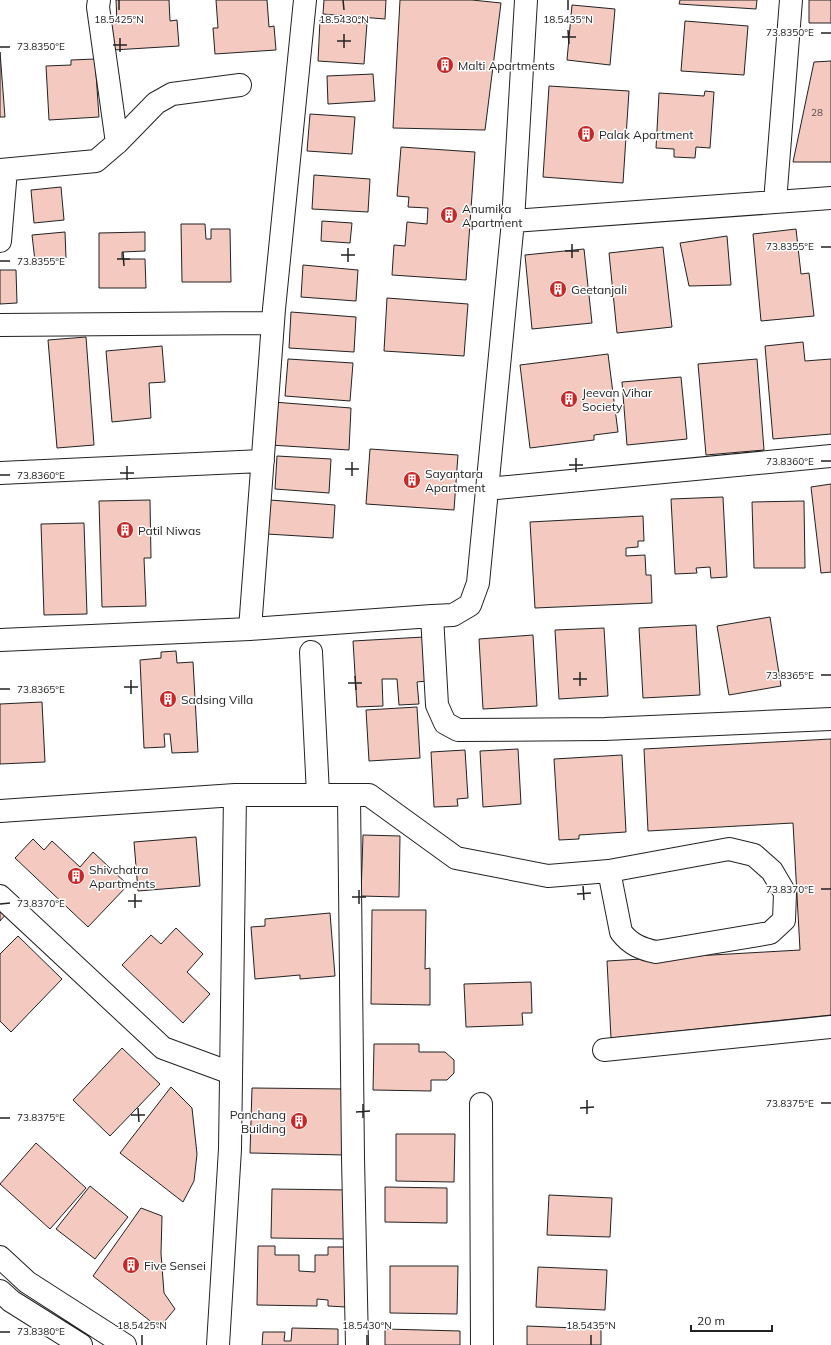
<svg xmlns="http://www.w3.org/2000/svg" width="831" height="1345" viewBox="0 0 831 1345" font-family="Mulish,sans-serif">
<rect width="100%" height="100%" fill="#fff"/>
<!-- building -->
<path fill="#f3c9c0" stroke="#222" d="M116,0H169L170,21L177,20L179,46L113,50L111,23L117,22Z
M216,0H267L269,27L274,26L276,50L215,54L213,28H218Z
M324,0H386L385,19L323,14Z
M400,0H472L501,3L485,130L393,128Z
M680,0H757L756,9L679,4Z
M809,0H831V23H809Z
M572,5L615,9L610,65L567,60Z
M320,20L367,23L364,64L318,61Z
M685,21L748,26L744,75L681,71Z
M0,52L5,117H0Z
M95,59L99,117L49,120L46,66L71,65V60Z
M831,61V162H793L814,62Z
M373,74L375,101L328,104L327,76Z
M549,86L629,91L623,183L543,177Z
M705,91L714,92L710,148L696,147L695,158L674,157V149L656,148L659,93L704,96Z
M310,114L355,117L352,154L307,151Z
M401,147L475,152L466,280L392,275L394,245L405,246L407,222L427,224L428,208L408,207L409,197L397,196Z
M314,175L370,179L368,212L312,209Z
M61,187L64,220L34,223L31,190Z
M322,221L352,223L350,243L321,241Z
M181,224H205L206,239H211V229H230L231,282H182Z
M796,229L801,274L809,273L814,316L761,321L753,234Z
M65,232L66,258L35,261L32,235Z
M145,232V251L122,252V259H145L146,288H99V233Z
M727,236L731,285L689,286L680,243Z
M663,247L672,327L617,333L609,253Z
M584,249L592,323L532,329L525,255Z
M303,265L358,270L356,301L301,297Z
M0,270H16L17,303L0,304Z
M387,298L468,304L464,356L384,351Z
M291,312L356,317L354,352L289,348Z
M86,337L94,445L57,448L48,340Z
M803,342L805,361L831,359V434L773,439L765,346Z
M162,346L165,382L149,383L151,418L112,422L106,351Z
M608,354L618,432L594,435V440L530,448L520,365Z
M288,359L353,363L350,401L285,396Z
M757,359L764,450L706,455L698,364Z
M681,377L687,439L627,445L622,382Z
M273,402L351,408L349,450L270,445Z
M370,449L458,455L454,510L366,504Z
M277,456L331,459L329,493L275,489Z
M831,484V572L821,573L811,487Z
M723,497L727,577L711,578L710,567L696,568L697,573L675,574L671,499Z
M150,500L151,558H144L146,606L102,607L99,501Z
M270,500L335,505L333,538L267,534Z
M804,501L805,568H754L752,502Z
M643,516L644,541H638V547L626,548V556L645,555L646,575H651L652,603L535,608L530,522Z
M84,523L87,614L44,615L41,524Z
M770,617L781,686L729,695L717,626Z
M696,625L700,695L643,698L639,628Z
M604,628L608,696L559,699L555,630Z
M533,635L537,706L483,709L479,639Z
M424,637L427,681L417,682L419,704L399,705L397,679H382L383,706L357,707L353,641Z
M176,651L177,663L193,662L198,752L172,753L170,734H164L165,747L144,748L140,660L161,658V652Z
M42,702L45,762L0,764V704Z
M417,707L420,758L369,761L366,710Z
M831,739V1015L611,1038L607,961L800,950L793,823L648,831L644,749Z
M518,749L521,804L483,807L480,751Z
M465,750L468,798L457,799L458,806L434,807L431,752Z
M622,755L626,832L579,835V839L559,840L554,759Z
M363,835L400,836L399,897L361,896Z
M196,837L200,886L138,891L134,842Z
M33,839L44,850L52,841L80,867L93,852L128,885L88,927L15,858Z
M0,905L8,912L0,921Z
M372,910H426L425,969L430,968V1005L371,1004Z
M330,913L335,976L300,979V975L255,979L251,927L265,926V919Z
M176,928L203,954L187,972L210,994L183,1023L122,965L151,935L161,944Z
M18,936L62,979L11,1032L0,1021V954Z
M531,982L532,1013H522L523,1025L466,1027L464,984Z
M374,1044H419V1052H445L454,1060V1073L447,1080H431V1091L373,1090Z
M122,1048L160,1084L110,1136L73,1100Z
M171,1087L192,1108L197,1154L194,1181L183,1202L120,1153Z
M252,1088L347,1089L346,1155L250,1153Z
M396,1134H455L454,1182L396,1181Z
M36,1143L86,1188L50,1229L0,1184Z
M90,1186L128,1217L95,1259L56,1229Z
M385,1187L447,1188V1223L385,1222Z
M272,1189L351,1190L350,1239L271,1238Z
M549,1195L612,1198L610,1237L547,1235Z
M141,1208L162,1216L161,1253L164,1293L175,1309L159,1328L93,1276Z
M258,1246H275V1255H299V1271L315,1272V1255H328V1247H346V1307L328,1306V1300L317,1299V1306L257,1305Z
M390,1266H458L457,1314L390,1313Z
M538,1267L607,1270L605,1310L536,1307Z
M527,1326L601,1329V1345H527Z
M292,1328L338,1329V1345H262L263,1332H285L284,1341H291Z
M385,1329L460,1331V1345H385Z"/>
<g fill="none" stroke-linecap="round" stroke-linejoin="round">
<!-- street casing -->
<g stroke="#222" stroke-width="24">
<path id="street" d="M99,0L98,7L117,143
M0,170L96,161L117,143L156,103L172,94L240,85
M775,202L791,0
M513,221L831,198
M0,241L6,170
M0,325L273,323
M0,473L263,461
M487,489L831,456
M432,616L437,705L445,723L458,730L605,729L831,719
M250,629L274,309L305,0
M0,640L250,629L432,616L453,615L470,605L478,583L513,221L526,0
M311,652L318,794
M349,795L353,1158L357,1345
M0,811L235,795H369L456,858L548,876L609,871L729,849L754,855L772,871L785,893L784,920L770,933L656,952C641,949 630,944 621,932L609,871
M0,896L163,1048L231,1073
M604,1050L831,1027
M481,1104L482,1345
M218,1345L230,1149L235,795"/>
</g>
<!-- secondary casing -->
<g stroke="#222" stroke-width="24">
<path id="secondary" d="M0,1257L27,1282L125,1345
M0,1291L11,1301L81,1345"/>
</g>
<!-- street -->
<use href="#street" stroke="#fff" stroke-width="22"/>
<!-- secondary -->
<use href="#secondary" stroke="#fff" stroke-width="22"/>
</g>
<!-- ticks -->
<path fill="none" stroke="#222" stroke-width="1.5" d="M119,0V10M343,0L344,10M568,0V10M568,30L569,44M821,33H831M344,34V48M562,37H576M120,38V52M337,41H351M113,45H127M0,47H10M572,244V258M821,247H831M348,248V262M565,251H579M123,252L124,266M341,255H355M117,259H130M0,261H10M576,458V472M821,461H831M352,462V476M569,465H583M127,466V480M345,469H359M120,473H134M0,475H10M580,672V686M821,675H831M355,676L356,690M573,679H587M131,680V694M348,683H362M124,687H138M0,689H10M583,886L584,900M821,889H831M359,890V904M135,894V908M577,894L591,893M352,897H366M128,901H142M0,904L10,903M587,1100V1114M821,1103H831M363,1104V1118M138,1108L139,1122M580,1108L594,1107M356,1112L370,1111M131,1115H145M0,1118H10M0,1332H10M142,1335V1345M367,1335V1345M591,1335V1345"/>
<!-- icons -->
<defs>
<g id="building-disc" transform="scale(0.9)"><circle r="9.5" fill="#c62828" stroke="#fff"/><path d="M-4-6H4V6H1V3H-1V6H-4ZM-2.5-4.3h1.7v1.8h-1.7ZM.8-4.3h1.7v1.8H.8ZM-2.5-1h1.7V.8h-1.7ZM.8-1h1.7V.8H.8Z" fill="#fff"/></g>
</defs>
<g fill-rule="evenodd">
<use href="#building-disc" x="445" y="65"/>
<use href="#building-disc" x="586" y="134"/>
<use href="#building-disc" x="449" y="215"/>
<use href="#building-disc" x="558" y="289"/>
<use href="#building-disc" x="569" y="399"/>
<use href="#building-disc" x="412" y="480"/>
<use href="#building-disc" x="125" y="530"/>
<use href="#building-disc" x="168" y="699"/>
<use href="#building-disc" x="76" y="876"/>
<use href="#building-disc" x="299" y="1121"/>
<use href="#building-disc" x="131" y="1265"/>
</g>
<g text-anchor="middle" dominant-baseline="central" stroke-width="3" stroke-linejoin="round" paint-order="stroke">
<!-- number labels -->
<g font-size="10" fill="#564c4a">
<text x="817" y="112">28</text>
</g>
<!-- poi labels -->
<g font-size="12" fill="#222" stroke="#fff" text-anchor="start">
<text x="458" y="65">Malti Apartments</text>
<text x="599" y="134">Palak Apartment</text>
<text x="462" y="208">Anumika<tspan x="462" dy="14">Apartment</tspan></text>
<text x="571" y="289">Geetanjali</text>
<text x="582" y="392">Jeevan Vihar<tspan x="582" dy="14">Society</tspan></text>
<text x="425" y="473">Sayantara<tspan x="425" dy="14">Apartment</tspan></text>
<text x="138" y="530">Patil Niwas</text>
<text x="181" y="699">Sadsing Villa</text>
<text x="89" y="869">Shivchatra<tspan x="89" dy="14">Apartments</tspan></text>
<text x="286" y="1114" text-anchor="end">Panchang<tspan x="286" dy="14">Building</tspan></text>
<text x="144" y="1265">Five Sensei</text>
</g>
</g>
<g font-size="10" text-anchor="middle" fill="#222" stroke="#fff" stroke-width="3" stroke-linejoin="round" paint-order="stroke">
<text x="119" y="23">18.5425°N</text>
<text x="344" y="23">18.5430°N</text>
<text x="568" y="23">18.5435°N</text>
<text x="790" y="36">73.8350°E</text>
<text x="41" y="50">73.8350°E</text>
<text x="790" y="250">73.8355°E</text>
<text x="41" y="265">73.8355°E</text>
<text x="790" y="465">73.8360°E</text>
<text x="41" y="479">73.8360°E</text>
<text x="790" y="679">73.8365°E</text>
<text x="41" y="693">73.8365°E</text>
<text x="790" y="893">73.8370°E</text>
<text x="41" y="907">73.8370°E</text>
<text x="790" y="1107">73.8375°E</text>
<text x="41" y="1121">73.8375°E</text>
<text x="142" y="1329">18.5425°N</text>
<text x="367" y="1329">18.5430°N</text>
<text x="591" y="1329">18.5435°N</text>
<text x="41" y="1335">73.8380°E</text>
</g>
<!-- scale -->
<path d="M691 1325v6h81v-6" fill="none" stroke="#222222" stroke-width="2"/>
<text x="697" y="1325" font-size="12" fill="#222222" stroke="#ffffff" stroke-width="3" paint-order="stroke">20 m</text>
</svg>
